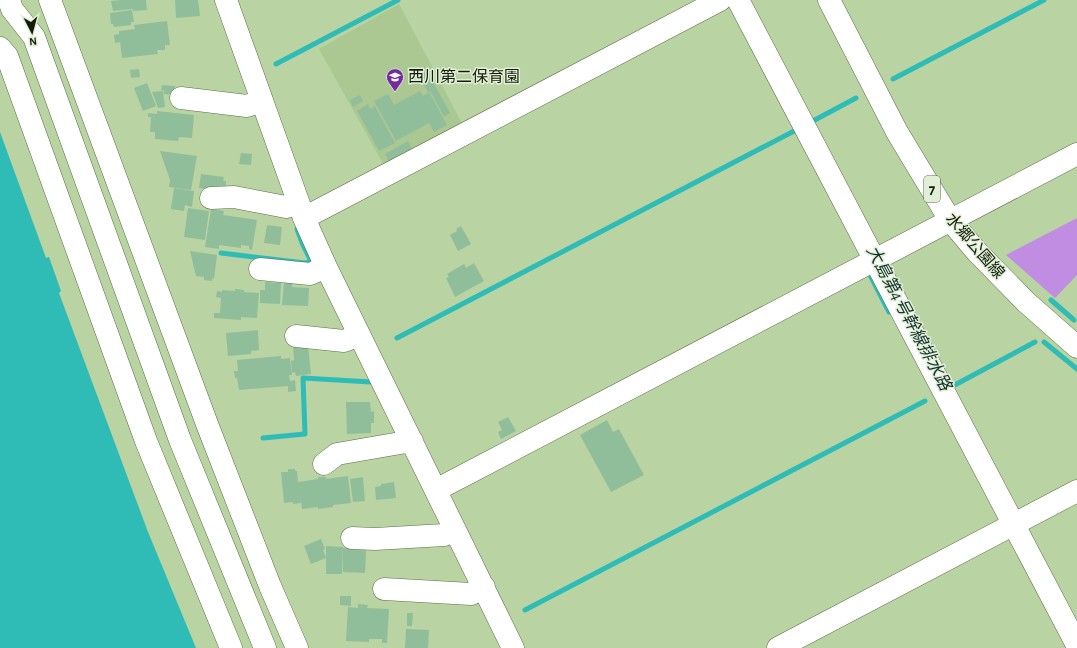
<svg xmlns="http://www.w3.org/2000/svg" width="1077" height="648" viewBox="0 0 1077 648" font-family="'Alegreya Sans','Noto Sans JP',sans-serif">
<rect width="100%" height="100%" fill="#b9d3a3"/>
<!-- built -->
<path fill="#abc892" d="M399,4L465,129L386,169L319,49Z"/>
<!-- green -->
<path fill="#c08de2" d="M1077,218V275L1055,298L1006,255Z"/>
<!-- water -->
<path fill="#2fbcb6" d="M0,132L46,258L49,257L61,291L59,293L148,532L196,648H0Z"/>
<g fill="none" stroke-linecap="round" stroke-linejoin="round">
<!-- stream -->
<path stroke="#2fbcb6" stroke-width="5" d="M276,64L398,0
M893,79L1044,0
M811,122L856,98
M297,229L303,245L312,263
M221,253L305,263L311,261
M867,269L889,312
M1051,300L1074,320
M397,338L796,130
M1044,342L1077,369
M951,387L1035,342
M263,438L305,434L303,378L371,382
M525,610L925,401"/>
</g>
<!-- building -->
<path fill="#91be9a" d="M122,0H146L147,10L133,11V9L113,11L111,1Z
M175,0H198L200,16L176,18Z
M132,10L134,22H131V25L114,27L113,24H111L110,13Z
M167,21L170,45H165V50H157L158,54L122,58L120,42L115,43L114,35L119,34V31L135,29L134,25Z
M425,67L450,113L444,117L430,91L428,92L417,72Z
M139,69L140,77L131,78L130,70Z
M147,83L156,106L143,111L134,88Z
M162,85L175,86L174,95L164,94V91H165L161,90Z
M163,91L165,107L158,108L152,92Z
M420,91L423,96L429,92L447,125L434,132L429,123L396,141L374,101L388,94L394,105Z
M360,95L363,101L353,107L350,100Z
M368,104L370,109L375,106L395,143L379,151L357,111Z
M157,111L194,115L192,138L179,137L178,141L155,139V132H150L151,117H148V113L157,114Z
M408,141L413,150L389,162L385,154Z
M160,151L197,156L191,190L169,187L170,180Z
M241,153L252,154L251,165L239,164Z
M201,174L224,177L223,181H226L225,192L199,188Z
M174,188L194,191L192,207L185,205L184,211L171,209Z
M188,208L209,211L205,240L184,237Z
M211,209L224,211L223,215L257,220L252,250L249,249V246L241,245V248L219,245V249L205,247Z
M267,225L282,227L280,245L264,243Z
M461,226L471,244L458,251L450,235L457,231L456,229Z
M190,251L217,255L214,279L212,278V281L204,280V277L196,276Z
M474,263L484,281L455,297L446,278L449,277L447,274L464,264L466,268Z
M265,282L281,283L280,304L260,303V290H265Z
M284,282H293L292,287L309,288L308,306L282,305Z
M235,289L244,290V292L259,293L257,318L241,317V320L214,318V313H220L221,298L216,297L217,291L222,292V290L235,291Z
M258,330L259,350L251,351V354L228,356L226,333Z
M308,345L311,374L296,376L295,372L292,373L291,361L294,360L293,347Z
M281,356V359L290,358L292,375H289L290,381L295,380L296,391L288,392V386L239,390L237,378H235L234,371H238L237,360Z
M346,402H370L371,412L374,411V423H371V433L347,434Z
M508,417L516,431L501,439L498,432L502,430L498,422Z
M607,420L613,432L619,429L644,475L611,492L580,435Z
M288,469H295V471H297L298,482L318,479V477H326V479L348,476L351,503L333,505V507L318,509V507L302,509L300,493L301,503L293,504V502L284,503L281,472H288Z
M363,477L365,501L353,502L350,479Z
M394,482L396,498L376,500L375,487L381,486V484Z
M321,539L325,549L323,550L326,558L311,564L304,546Z
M326,546L343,547L342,574H326Z
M343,548H353V550H366L365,573L343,572Z
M340,596H351V606L340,605Z
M358,604L368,605L367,608L389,609L387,643H382V639H369V642L346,641L348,607L358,608Z
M407,613H413L412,626H407Z
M406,629L429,630L428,648H405Z"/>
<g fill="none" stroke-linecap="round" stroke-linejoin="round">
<!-- minor casing -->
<g stroke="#586f43" stroke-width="23">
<path id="minor" d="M9,0L12,9L34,37L180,440L265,648
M50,0L207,424L270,586L297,648
M226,0L304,218L326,267L513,648
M738,0L1077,645
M0,48L7,56L146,441L231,648
M181,98L247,106L262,100
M211,198L234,197L286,207L299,204
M304,218L720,0
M260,269L310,274L326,267
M296,336L344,341L359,335
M324,464L337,454L412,441
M436,490L1077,154
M352,538L375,539L444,535L455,530
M384,589L471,594L484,587
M778,648L1077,491"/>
</g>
<!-- major casing -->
<g stroke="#586f43" stroke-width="23">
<path id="major" d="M829,0L897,132L950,220L977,252L1026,302L1077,347"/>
</g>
<!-- minor -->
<use href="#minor" stroke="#fff" stroke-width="22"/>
<!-- major -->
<use href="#major" stroke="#fff" stroke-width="22"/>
</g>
<!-- icons -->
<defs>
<g id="school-pin" transform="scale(0.9)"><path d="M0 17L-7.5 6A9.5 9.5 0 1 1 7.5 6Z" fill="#752b9e" stroke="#e1efd6"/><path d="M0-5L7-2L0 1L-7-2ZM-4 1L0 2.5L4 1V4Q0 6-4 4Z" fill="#fff"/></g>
</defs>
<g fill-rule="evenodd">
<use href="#school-pin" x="395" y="77"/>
</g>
<g text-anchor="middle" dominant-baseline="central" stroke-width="3" stroke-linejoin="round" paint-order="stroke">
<!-- shield labels -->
<rect fill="#e1efd6" stroke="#525c48" stroke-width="1" x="924" y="176" width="16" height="26" rx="3"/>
<g font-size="15" font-weight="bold" fill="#141d0b">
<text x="932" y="189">7</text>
</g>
<!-- poi labels -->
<g font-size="16" fill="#141d0b" stroke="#e1efd6" text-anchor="start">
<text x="408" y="77">西川第二保育園</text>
</g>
<!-- street labels -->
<g font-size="16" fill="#141d0b" stroke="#e1efd6">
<text transform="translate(975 246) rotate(49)">水郷公園線</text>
</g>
<!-- water labels -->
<g font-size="17" font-style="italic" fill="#14312f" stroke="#e1efd6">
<text transform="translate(909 318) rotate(62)">大島第4号幹線排水路</text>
</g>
</g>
<!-- north arrow -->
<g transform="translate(32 32) rotate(174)" stroke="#e1efd6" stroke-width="3" paint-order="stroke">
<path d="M0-3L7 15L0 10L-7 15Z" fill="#141d0b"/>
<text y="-6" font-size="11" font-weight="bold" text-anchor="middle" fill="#141d0b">N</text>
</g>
</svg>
